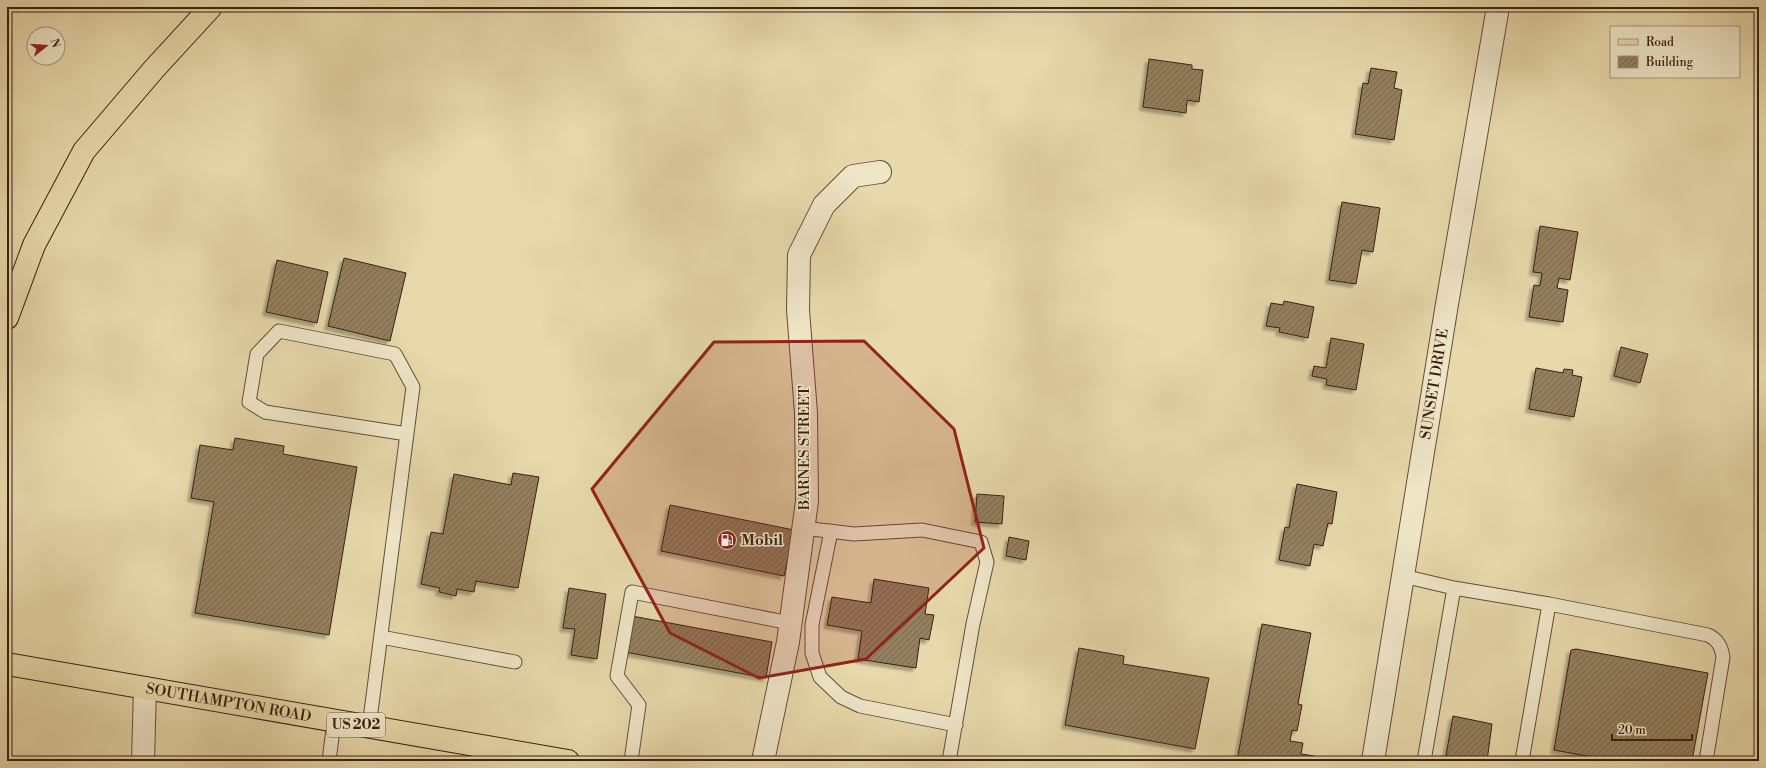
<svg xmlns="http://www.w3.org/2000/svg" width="1766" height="768" viewBox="0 0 1766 768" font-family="'Libre Bodoni',serif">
<defs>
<pattern id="building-hatch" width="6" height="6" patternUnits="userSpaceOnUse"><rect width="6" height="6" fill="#938061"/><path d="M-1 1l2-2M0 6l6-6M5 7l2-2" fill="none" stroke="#79684f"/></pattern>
<filter id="shadow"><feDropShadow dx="-3.5" dy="3.5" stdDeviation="1" flood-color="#0004"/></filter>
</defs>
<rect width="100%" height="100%" fill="#e7d9ab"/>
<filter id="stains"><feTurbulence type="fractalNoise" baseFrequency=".005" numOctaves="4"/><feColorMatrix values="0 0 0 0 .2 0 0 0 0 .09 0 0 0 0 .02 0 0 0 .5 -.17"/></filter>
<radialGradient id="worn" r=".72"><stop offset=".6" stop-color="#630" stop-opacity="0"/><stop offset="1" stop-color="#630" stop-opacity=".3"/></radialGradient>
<!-- building -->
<path fill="url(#building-hatch)" stroke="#382011" filter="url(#shadow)" d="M1149,59L1192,65V69L1203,70L1199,102L1187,100L1186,113L1143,107Z
M1371,68L1397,72L1394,88L1402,90L1394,140L1355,134L1363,83L1368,84Z
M1342,202L1380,208L1373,252L1362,250L1356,284L1329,280Z
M1540,226L1578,232L1570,280L1559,278L1557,288L1568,290L1563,322L1529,317L1534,285L1540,286L1542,273L1533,272Z
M344,258L406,273L390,341L328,326Z
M277,260L328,272L317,323L266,312Z
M1284,301L1314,307L1308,338L1279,332L1280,328L1266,326L1271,303L1283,305Z
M1331,338L1364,344L1356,390L1326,385L1327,379L1312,376L1314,366L1326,368Z
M1621,347L1648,354L1640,383L1614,376Z
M1536,368L1563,373L1564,369L1573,370L1572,375L1582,377L1574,417L1529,409Z
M235,438L284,446L283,454L357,467L329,635L195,613L214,502L191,498L200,445L233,450Z
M513,473L539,477L518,588L476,581L474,592L457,589L456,596L439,592L440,588L421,584L431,532L443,534L454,474L511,485Z
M1297,484L1337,492L1332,524L1328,523L1323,546L1314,544L1310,566L1279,560L1285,527L1289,528Z
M977,494L1004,496L1002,524L975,522Z
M670,505L794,530L784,576L661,551Z
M1009,537L1029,541L1026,560L1006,556Z
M874,579L929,588L925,614L934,615L929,640L920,638L916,668L858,659L862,631L827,625L832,597L871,603Z
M569,588L606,594L597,659L571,655L575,629L563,628Z
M632,616L772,642L766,678L625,652Z
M1262,624L1311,633L1298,704L1302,705L1297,731L1292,730L1290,741L1303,743L1301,754L1314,756L1313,761H1237Z
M1079,648L1124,656L1123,664L1209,678L1195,749L1065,725Z
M1576,649L1708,673L1692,761H1614L1554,750L1571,650Z
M1453,716L1492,724L1487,761H1445Z"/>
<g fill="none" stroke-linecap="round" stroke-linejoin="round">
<!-- service casing -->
<g stroke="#644e38" stroke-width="15">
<path id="service" d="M803,528L854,534L922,530L981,542L987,562L973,624L949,761
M831,531L812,625V653L820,677L841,697L860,706L956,725
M1403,576L1454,588L1549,604
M381,637L515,662
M369,727L413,387L395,354L279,331L257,354L249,402L265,412L407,434
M329,761L334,721
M631,761L639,705L617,676L632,592L790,623
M1424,761L1454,588
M1522,761L1549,604L1708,635C1718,640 1721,646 1723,657L1706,761"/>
</g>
<!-- minor casing -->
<g stroke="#644e38" stroke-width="24">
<g id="minor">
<path d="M143,761L145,688"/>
<path d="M763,761L788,642L807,501L806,413L798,310L799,255L824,205L853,176L880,172"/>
<path id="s1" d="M1373,761L1447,304L1498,7"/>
</g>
</g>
<!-- primary casing -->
<g stroke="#382011" stroke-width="24">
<g id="primary">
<path id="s2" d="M7,664L568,761"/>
</g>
</g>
<!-- motorway casing -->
<g stroke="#382011" stroke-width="24">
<path id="motorway" d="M7,318L34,245L84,151L154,69L211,7"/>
</g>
<!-- service -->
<use href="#service" stroke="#efe6c8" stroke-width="13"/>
<!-- minor -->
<use href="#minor" stroke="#efe6c8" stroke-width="22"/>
<!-- primary -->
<use href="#primary" stroke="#e7d9ab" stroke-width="22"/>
<!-- motorway -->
<use href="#motorway" stroke="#e7d9ab" stroke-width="22"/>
</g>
<!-- marked area -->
<path fill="#8f2418" fill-opacity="0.2" stroke="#8f2418" stroke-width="3" stroke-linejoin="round" d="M864,341L954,429L984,548L866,659L759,678L670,633L592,489L714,342Z"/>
<!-- icons -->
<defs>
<g id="fuel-disc" transform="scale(1)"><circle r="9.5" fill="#8f2418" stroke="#efe6c8"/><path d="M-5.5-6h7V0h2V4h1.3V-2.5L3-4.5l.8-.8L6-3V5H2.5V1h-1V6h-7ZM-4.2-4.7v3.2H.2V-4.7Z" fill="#fff"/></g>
</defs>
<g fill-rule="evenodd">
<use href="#fuel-disc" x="727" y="540"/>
</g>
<g text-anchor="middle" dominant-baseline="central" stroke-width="3" stroke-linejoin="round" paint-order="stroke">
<!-- shield labels -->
<rect fill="#efe6c8" stroke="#6f5b48" stroke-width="1" x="327" y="713" width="58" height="24" rx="3"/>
<g font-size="14" font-weight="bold" fill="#382011">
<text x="356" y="725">US 202</text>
</g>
<!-- street labels -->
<g font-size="15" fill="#382011" stroke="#efe6c8">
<text stroke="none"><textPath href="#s1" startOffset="382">SUNSET DRIVE</textPath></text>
<text transform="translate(804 448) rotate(-90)">BARNES STREET</text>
<text stroke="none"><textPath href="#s2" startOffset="225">SOUTHAMPTON ROAD</textPath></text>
</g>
<!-- poi labels -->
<g font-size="15" font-weight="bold" fill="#382011" stroke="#efe6c8" text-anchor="start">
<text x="741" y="540">Mobil</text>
</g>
</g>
<!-- margin -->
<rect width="1766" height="768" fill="none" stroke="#e7d9ab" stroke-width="24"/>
<rect x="8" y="8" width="1750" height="752" fill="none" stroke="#382011" stroke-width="2"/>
<rect x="12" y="12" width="1742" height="744" fill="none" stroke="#382011"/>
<!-- legend -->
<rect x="1610" y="26" width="130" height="52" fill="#efe6c8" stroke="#a6977f"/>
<rect x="1618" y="39" width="20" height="6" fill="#e7d9ab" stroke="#a6977f"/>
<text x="1646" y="46" font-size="12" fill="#382011">Road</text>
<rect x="1618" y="56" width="20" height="12" fill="url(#building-hatch)" stroke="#a6977f"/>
<text x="1646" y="66" font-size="12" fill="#382011">Building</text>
<!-- north arrow -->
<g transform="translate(46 46) rotate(73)"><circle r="19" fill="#efe6c8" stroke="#a6977f"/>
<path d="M0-3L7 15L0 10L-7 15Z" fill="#8f2418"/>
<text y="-6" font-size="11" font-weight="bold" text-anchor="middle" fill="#382011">N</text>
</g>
<!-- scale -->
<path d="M1612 734v6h80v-6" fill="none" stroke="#382011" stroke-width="2"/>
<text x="1618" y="734" font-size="12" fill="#382011" stroke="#efe6c8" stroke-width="3" paint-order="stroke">20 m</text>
<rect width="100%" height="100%" filter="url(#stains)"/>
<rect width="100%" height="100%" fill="url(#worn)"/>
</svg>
